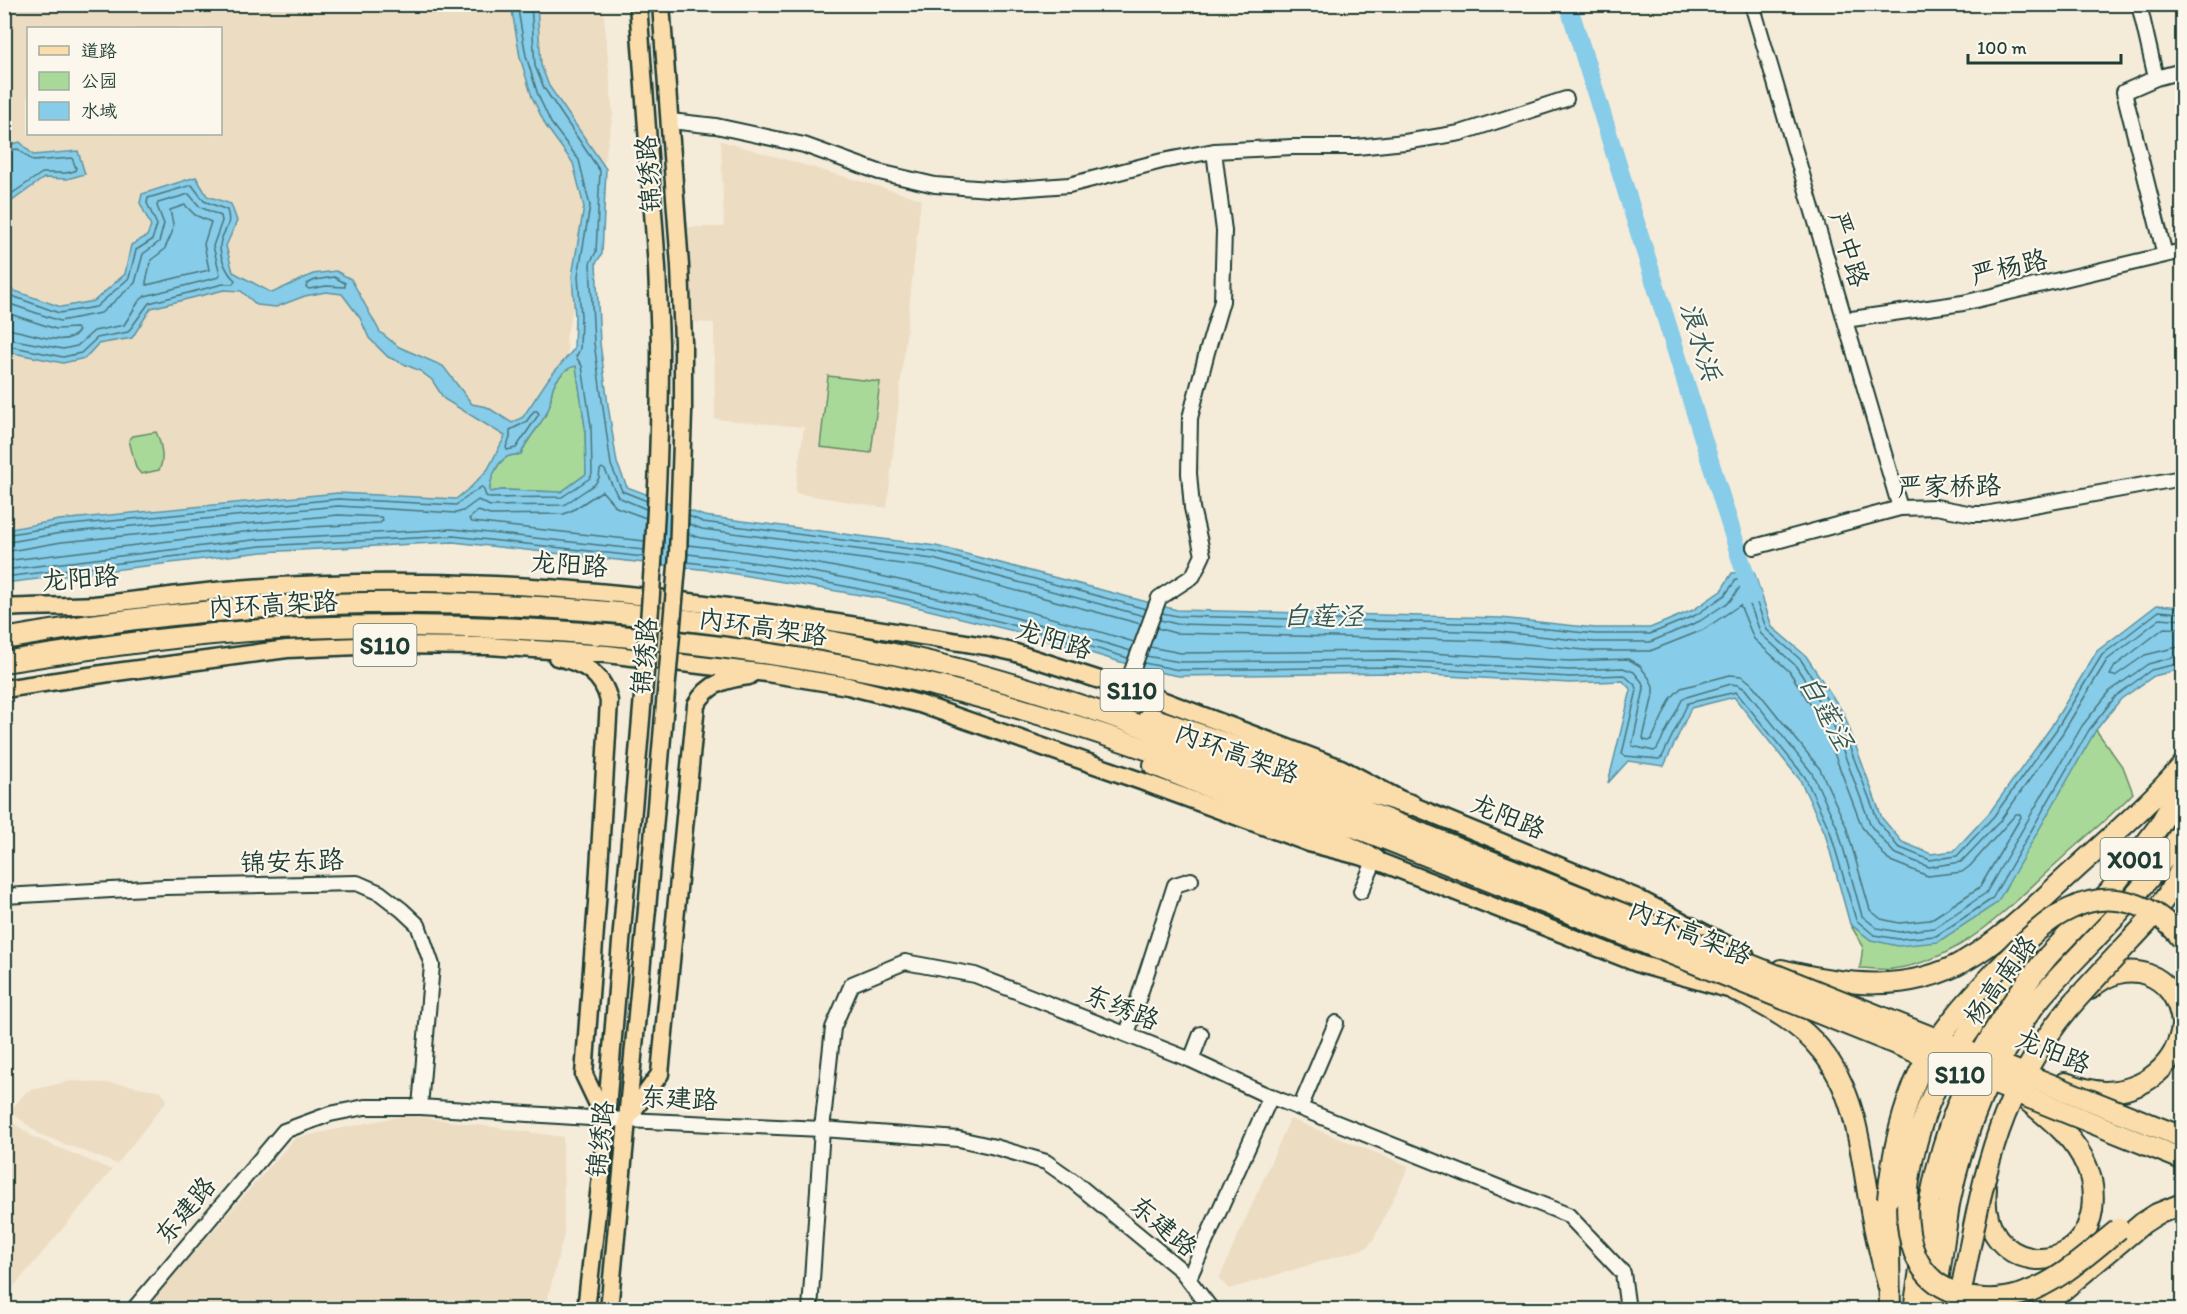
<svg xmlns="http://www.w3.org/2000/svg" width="2187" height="1314" viewBox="0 0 2187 1314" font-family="Itim,'LXGW WenKai TC',sans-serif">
<rect width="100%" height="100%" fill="#f4ebd9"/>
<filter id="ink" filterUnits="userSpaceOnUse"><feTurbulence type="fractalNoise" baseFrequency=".0167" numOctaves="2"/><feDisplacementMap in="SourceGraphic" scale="12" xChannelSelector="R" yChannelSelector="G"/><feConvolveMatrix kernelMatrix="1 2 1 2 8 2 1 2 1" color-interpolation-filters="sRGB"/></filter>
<g filter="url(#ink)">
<!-- built -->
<path fill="#ecdcc2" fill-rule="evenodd" d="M5,5H603L613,114L595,213L566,338L585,506L338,493L59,520L5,530ZM28,28H220V134H28Z
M721,141L921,199L887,508L795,493L804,427L715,419L714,323L693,322L688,227H724Z
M71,1081L121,1084L161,1091L167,1100L117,1164L39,1134L10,1111L27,1091Z
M406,1115L563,1137L564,1234L545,1309H144L295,1138Z
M5,1117L33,1137L112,1170L5,1297Z
M1290,1119L1409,1166L1373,1240L1366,1248L1229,1289L1219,1279Z"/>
<!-- green -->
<path fill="#a9d999" stroke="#648b66" stroke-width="1.5" d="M576,365L585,427L586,474L561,492L502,490L490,492C489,481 496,463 507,457C510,455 517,455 521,454C527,438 541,426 548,410C552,402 550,390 555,383C560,375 568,367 576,365Z
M828,376L880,382L871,453L820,447Z
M156,432C161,442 165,460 159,470L141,474L136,468L129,440L133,436Z
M2096,730L2124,769L2133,793C2110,818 2083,838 2059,861C2009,906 1963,961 1892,969C1882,971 1871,968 1860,968L1863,946L1850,924L1871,940Z"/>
<!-- water -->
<path fill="#87cce8" stroke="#5d93a0" stroke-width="1.5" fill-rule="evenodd" d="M511,5H537L541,65L549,86L606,169L602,254L596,263L600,343L608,405L617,463L627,487L704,516L936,546L1177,610L1501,618L1595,628H1650L1693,610L1721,591L1732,573L1754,572L1772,627L1806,656L1844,714L1882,818L1902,842L1931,854L1954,851L1990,812L2051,727L2097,651L2157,605L2182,607V669L2154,676L2121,699L2096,730L1997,903L1938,942L1898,946L1871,940L1850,924L1825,833L1800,780L1734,697L1691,708L1664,766L1628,761L1608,783L1631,690L1623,681L1570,683L1394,673L1179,676L1147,670L1038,637L884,599L718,571L453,542L262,552L5,583V530L59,520L338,493L456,499L472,486L488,469L505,436L444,399L432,380L420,371L388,357L369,338L360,318L342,294L326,292L305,296L276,307L257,305L241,291L224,290L151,308L132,338L98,344L85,358L63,363L8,352L4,350V241L11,250L5,279L9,289L61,307L94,301L125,274L131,245L147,236L151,226L140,203L142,194L196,177L207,196L231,204L237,221L226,246L233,272L272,293L313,274L336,271L351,279L380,332L399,347L443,366L472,404L487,407L512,423L523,417L549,378L574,349L575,316L572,276L584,207L573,163L546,126L532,97L520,57ZM576,366L585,427L586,474L561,492L502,490L490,492C489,482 496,463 507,457C510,455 517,455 521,454C527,438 541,426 548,410C552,402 550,390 555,383C560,375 568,367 576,366Z
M20,142L33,155L78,151L85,174L67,179L44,178L5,206V178L9,175L5,160V146Z"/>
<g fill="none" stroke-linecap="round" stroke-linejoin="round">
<!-- shore -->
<path stroke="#49767c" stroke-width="1.5" d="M531,4L535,66L544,88L600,171L596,252L590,263L594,343L611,465L622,491L647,501
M4,151L18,149L33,161L72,158L76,168L75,171L66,173H42L4,199
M185,205L195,215L211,222L204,244L209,270L147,285L146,282L151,260L164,250L172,233L173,224L170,210Z
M334,277L345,283V287L326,286L309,289L306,287L307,284L315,280Z
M4,293L59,313L96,307L129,278L136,250L152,240L157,225L147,203L148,198L192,185L204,201L227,210C233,229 221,230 220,246C220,257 227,274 235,280L233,284H223L149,303L128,332L97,338L81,353L63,357L4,345
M4,302L60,321L101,313L135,283L143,254L159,242L164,224L157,206L158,203L189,194L200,207L221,216L222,221L213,246L220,274L219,277L145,296L139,301L124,325L94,331L77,346L63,349L4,338
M4,312L56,329L76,328L79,331C65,351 25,329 4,329
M534,411H537L539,414L516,448L507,450L506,447L510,438V430L526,422Z
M689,516L703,522L935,552L1146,609
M689,524L702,529L933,559L1144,616
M689,534L701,538L932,568L1141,624
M4,535L60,526L338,499L456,505L481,487L483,488L486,496L490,498L562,497L590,478L592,474L591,426L582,366L576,357L580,349L581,316L578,276L590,206L579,160L551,123L538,95L526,56L517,4
M645,541L472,522L469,519L478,511L490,515L564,514L573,510L602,491L616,507L646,518
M4,543L61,533L338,506L456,513L463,511L478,500L490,506L564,505L595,484L599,478L600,470L602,468L605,470L618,497L646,509
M688,545C840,561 988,598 1134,642
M4,552L62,542L338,515L381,517L383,520L380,523L260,530L4,561
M688,554C838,570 986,607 1131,651
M687,562C837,578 984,614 1128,658
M4,570L261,539L452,529L644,550
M4,577L261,546L453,536L644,557
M1162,613L1177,616L1500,624L1595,634H1650L1696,615L1725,595L1736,580L1748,579L1767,630L1801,660L1838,717L1878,821L1898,847L1930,860L1957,856L1994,816L2056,730L2102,655L2159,611L2182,613
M1160,620L1177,624L1500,632L1594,642H1650L1700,621L1730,601L1740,587L1743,586L1761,634L1795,665L1832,721L1871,826L1894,853L1929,867L1961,862L2000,821L2062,734L2107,660L2161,618L2182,620
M2182,629L2164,628L2115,666L2110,675L2115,676L2145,655L2182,646
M1150,647L1181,653L1395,651L1570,661L1628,659L1640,666L1649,678L1653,686V695L1643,738L1644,740L1649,741L1652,739L1671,698L1681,688L1730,675L1742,676L1752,684L1820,769L1846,826L1870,910L1881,919L1899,923L1930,920L1980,887L2021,817L2020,814H2016L1970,866L1962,872L1928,876L1888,860L1862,827L1823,724L1789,671L1754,639L1740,605L1703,630L1650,651H1594L1499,641L1175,633L1157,628
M1146,656L1180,662L1395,660L1570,670L1623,668L1634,672L1642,682L1644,689L1632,746L1654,751L1657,749L1683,698L1731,684L1738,685L1745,689L1812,773L1838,829L1862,916L1877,928L1899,932L1934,928L1986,893L2082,726L2110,691L2148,664L2182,655
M1144,663L1179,670L1395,667L1570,677L1624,675L1635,685L1637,690L1622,754L1625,756L1659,759L1662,757L1688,703L1736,692L1805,777L1830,831L1856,920L1874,935L1898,939L1936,936L1992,899L2089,730L2116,696L2151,670L2182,663"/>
<!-- river -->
<path stroke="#87cce8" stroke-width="18" d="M1568,4L1752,596"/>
<!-- minor casing -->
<g stroke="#1f3d34" stroke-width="18">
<path id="minor" d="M1752,4L1900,508
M2139,4L2156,78
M670,121L716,126L804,145L879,172L935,185L1003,190L1069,185L1162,161L1214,151L1292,147H1357L1405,142L1460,133L1566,99
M2165,255L2124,92L2156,78L2182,71
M1845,320L1963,303L2182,251
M1754,547L1900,508L1936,507L1973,514H1985L2182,478
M1132,671L1159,598L1193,576L1203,555L1192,508L1189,473L1190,418L1207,352L1222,301L1224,231L1214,151
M1361,891L1375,860
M4,896L165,887L357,883L380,893L402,910L418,925L432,965L420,1107
M1127,1034L1175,885L1191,880
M1191,1060L1201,1034
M1300,1108L1336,1023
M1189,1278L1271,1096
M133,1310L284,1131L330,1114L365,1107H420L605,1119L822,1129L959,1139L995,1147L1046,1162L1073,1181L1181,1270L1212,1310
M810,1310L822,1129L833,1028L852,984L905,962L975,975L1191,1060L1262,1093L1568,1215L1623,1273L1628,1310"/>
</g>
<!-- major casing -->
<g stroke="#1f3d34" stroke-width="21">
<path id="major" d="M638,4L657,267L660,343
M661,4L680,266L683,342
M4,608C34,606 64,607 94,605C141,600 189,593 237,589C322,582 409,581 494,585C660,592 822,621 986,646L1013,652L1159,699L1341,768L1411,805L1637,898L1745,954
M557,657C584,663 603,674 609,701L597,903L584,1075L605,1119
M4,689L109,673L287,649L383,645L489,646L607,654L767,673L848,686L920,704L1141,781L1309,843L1375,860L1642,965L1746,994
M627,1119L660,1074L696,705C708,683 726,679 749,676
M586,1310L602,1167L624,907
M609,1310L647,909"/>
</g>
<!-- highway casing -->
<g stroke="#1f3d34" stroke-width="24">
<path id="highway" d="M4,639C225,599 437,593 660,617C769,629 878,647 984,676C1124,715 1259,770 1395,823
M4,662C103,646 202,632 301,628C441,622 581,629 720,647C793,657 866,668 937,686C1091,724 1240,782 1388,840
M1149,717L1335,781L1411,805
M1154,765L1315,830L1375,860
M2147,923L2168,894L2182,867
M2094,940C2126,906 2158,872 2182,831
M1781,970C1842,985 1909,994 1966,960C2005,938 2038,903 2071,873C2109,838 2149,805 2182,766
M2090,989C2126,955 2177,973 2182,1023
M1735,990C1766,1006 1799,1022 1821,1050C1858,1095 1861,1156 1871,1211C1876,1238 1883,1265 1890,1292
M1972,1027L2012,985L2048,956L2109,892L2159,826L2182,786
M2065,1083C2077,1087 2092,1092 2105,1092C2145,1091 2177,1065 2182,1026
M1986,1189C1978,1272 2080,1284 2092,1210C2094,1194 2093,1180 2086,1165C2075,1138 2050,1119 2028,1101
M1888,1199L1890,1310
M1914,1310L1931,1196
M1934,1310L1949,1204
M2039,1310L2143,1223L2157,1214L2182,1204"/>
</g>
<!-- minor -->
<use href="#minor" stroke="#fbf7ec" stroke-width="14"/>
<!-- major -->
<use href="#major" stroke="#fbddab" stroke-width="16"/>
<!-- highway -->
<use href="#highway" stroke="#fbddab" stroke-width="20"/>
<!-- major-bridge casing -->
<g stroke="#1f3d34" stroke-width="21" stroke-linecap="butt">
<path id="major-bridge" d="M624,907C641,719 661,532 660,343
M647,909L678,555L683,413V342"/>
</g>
<!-- highway-bridge casing -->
<g stroke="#1f3d34" stroke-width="24" stroke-linecap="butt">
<path id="highway-bridge" d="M1395,823L2182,1137
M1388,840L2182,1159
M1972,1027C1957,1048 1943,1070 1933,1094C1911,1144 1882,1258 1947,1289C1970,1301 1997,1302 2022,1294C2059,1282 2089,1253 2119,1229
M1931,1196C1948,1106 1989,1026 2048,956
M1888,1199C1892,1154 1901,1112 1920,1071C1938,1033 1968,1000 1997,970C2019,948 2041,922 2070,909C2112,888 2155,904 2182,939
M1949,1204C1964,1129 1993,1058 2041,997C2058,977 2076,959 2094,940
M1957,1310C1970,1250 1979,1188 1999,1131C2013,1090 2041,1041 2069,1008C2094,979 2121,951 2147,923"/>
</g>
<!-- major-bridge -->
<use href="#major-bridge" stroke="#fbddab" stroke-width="16"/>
<!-- highway-bridge -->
<use href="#highway-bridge" stroke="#fbddab" stroke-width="20"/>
</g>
</g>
<g text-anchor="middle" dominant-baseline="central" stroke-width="4.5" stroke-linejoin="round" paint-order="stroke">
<!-- shield labels -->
<g fill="#fbf7ec" stroke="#61756b" stroke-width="1.5">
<rect x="353.5" y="624" width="63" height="42" rx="4.5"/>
<rect x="1100.5" y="669" width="63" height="42" rx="4.5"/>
<rect x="2100.5" y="838" width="69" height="42" rx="4.5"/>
<rect x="1928.5" y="1053" width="63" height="42" rx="4.5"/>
</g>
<g font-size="24" font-weight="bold" fill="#1f3d34">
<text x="385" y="645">S110</text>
<text x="1132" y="690">S110</text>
<text x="2135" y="859">X001</text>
<text x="1960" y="1074">S110</text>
</g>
<!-- street labels -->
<g font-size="26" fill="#1f3d34" stroke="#fbf7ec">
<text transform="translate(648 174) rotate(-94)">锦绣路</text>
<text transform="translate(1849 249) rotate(73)">严中路</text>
<text transform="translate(2009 267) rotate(-13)">严杨路</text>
<text transform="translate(1949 486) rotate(-1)">严家桥路</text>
<text transform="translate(569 564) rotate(4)">龙阳路</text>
<text transform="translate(80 578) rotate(-4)">龙阳路</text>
<text transform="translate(273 604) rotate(-3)">内环高架路</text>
<text transform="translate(763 627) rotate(8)">内环高架路</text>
<text transform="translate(1054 639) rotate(17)">龙阳路</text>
<text transform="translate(644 656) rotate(-85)">锦绣路</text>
<text transform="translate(1237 753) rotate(20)">内环高架路</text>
<text transform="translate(1508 816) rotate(22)">龙阳路</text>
<text transform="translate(292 861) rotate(-2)">锦安东路</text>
<text transform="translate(1690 932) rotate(22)">内环高架路</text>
<text transform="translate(2000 980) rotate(-54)">杨高南路</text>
<text transform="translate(1122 1007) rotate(22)">东绣路</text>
<text transform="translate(2053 1051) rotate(22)">龙阳路</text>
<text transform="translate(679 1098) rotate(3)">东建路</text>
<text transform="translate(600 1139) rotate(-84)">锦绣路</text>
<text transform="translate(185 1210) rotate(-50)">东建路</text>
<text transform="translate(1164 1226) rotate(40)">东建路</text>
</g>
<!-- water labels -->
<g font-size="27" font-style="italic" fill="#345a58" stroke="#fbf7ec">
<text transform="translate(1701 341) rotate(73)">浪水浜</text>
<text x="1323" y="615">白莲泾</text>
<text transform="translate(1827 712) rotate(61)">白莲泾</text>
</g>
</g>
<!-- margin -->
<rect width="2187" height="1314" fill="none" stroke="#fbf7ec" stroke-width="24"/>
<rect x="12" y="12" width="2163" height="1290" fill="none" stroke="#1f3d34" stroke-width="2" filter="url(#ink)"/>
<!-- legend -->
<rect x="27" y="27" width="195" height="108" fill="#fbf7ec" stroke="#a3ada2" stroke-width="1.5"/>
<rect x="39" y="46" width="30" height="9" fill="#fbddab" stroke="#a3ada2" stroke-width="1.5"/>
<text x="81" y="57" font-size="18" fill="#1f3d34">道路</text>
<rect x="39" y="72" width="30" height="18" fill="#a9d999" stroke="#a3ada2" stroke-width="1.5"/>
<text x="81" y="87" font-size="18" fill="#1f3d34">公园</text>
<rect x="39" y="102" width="30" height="18" fill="#87cce8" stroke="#a3ada2" stroke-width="1.5"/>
<text x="81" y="117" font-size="18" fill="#1f3d34">水域</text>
<!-- scale -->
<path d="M1968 54v9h153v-9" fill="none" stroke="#1f3d34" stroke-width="3"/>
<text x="1977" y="54" font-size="18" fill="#1f3d34" stroke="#fbf7ec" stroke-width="4.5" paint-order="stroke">100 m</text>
</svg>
